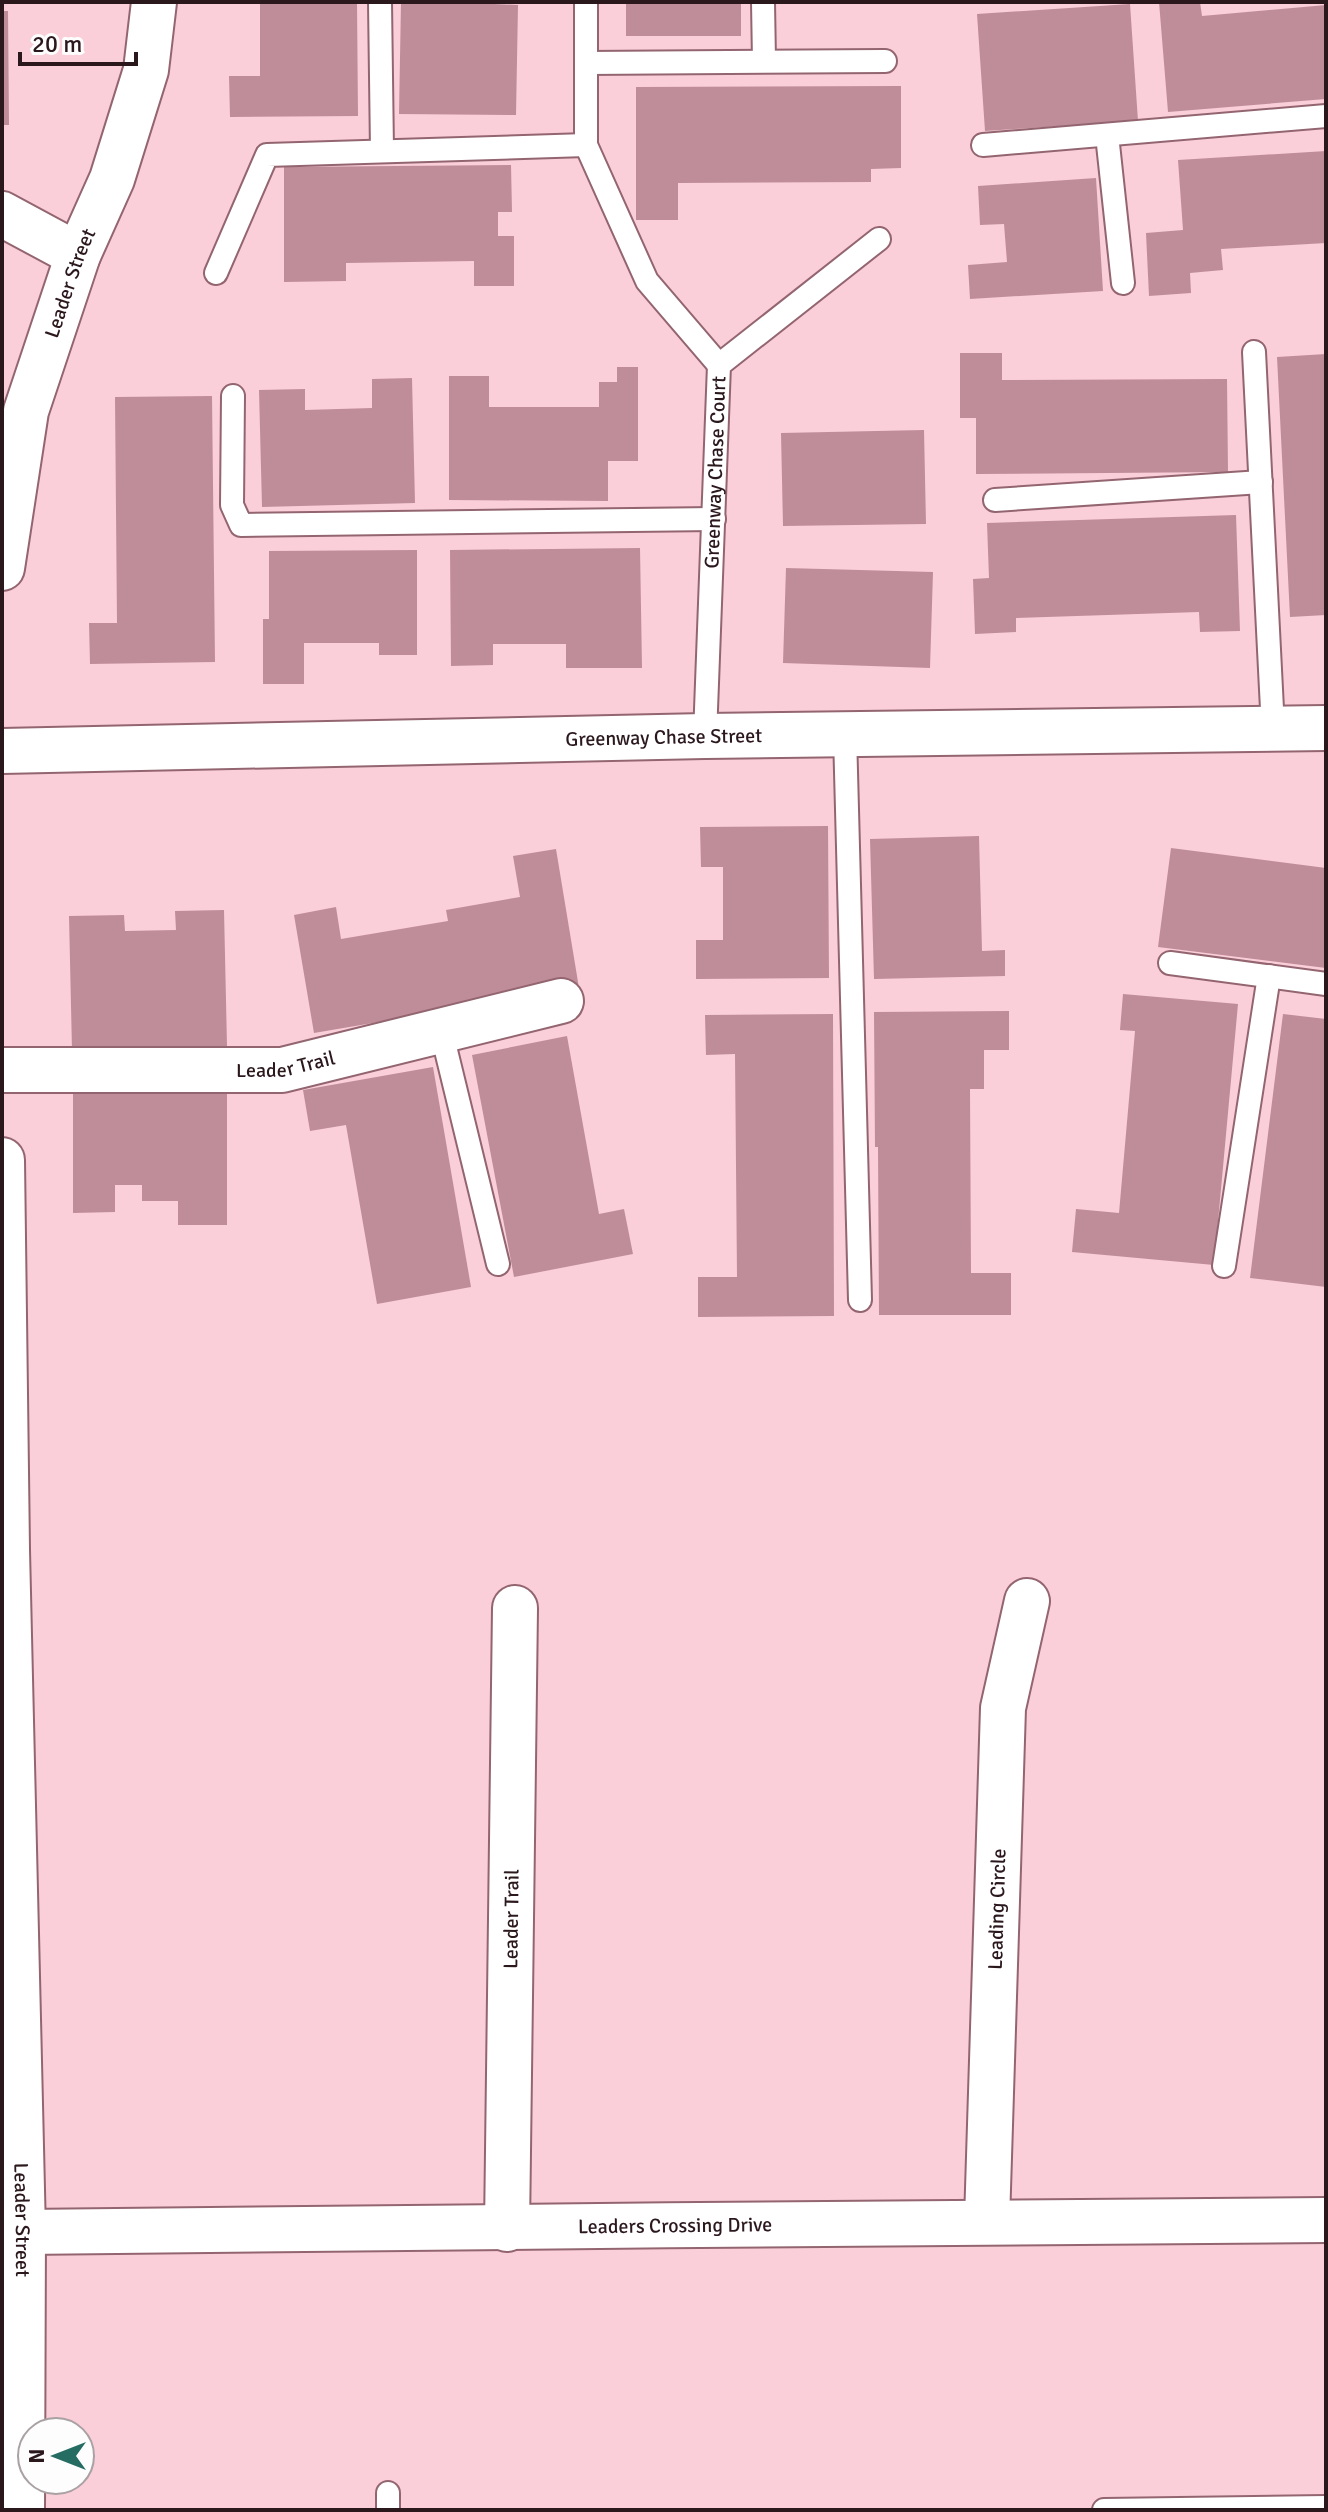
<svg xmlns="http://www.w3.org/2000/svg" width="1328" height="2512" viewBox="0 0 1328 2512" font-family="Signika,sans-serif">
<rect width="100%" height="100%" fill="#facfd9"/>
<!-- building -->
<path fill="#bf8d99" d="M260,2H357L358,116L230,117L229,76H260Z
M401,2H494V4L518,5L516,115L399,114Z
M626,2H741V36H626Z
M1159,2H1200L1202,16L1326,5V99L1168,112Z
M1130,4L1138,121L985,131L977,14Z
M2,11H8L9,125H2Z
M901,86V168L871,169V182L678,183V220H636V87Z
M1326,151V243L1221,249L1223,270L1190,273L1191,293L1149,296L1146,233L1183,230L1178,160Z
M511,165L512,212H498V236H514V286H474V261L346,263V281L284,282V167Z
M1096,178L1103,291L970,299L968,265L1007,262L1004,224L980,225L978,186Z
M960,353H1002V380L1227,379L1228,472L976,474V418H960Z
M1326,354V615L1290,617L1277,357Z
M617,367H638V461H608V501L449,500V376H489V407H599V382H617Z
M412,378L415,503L262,507L259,390L305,389V410L372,408V379Z
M212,396L215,662L90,664L89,623H117L115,397Z
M924,430L926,524L783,526L781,433Z
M1236,515L1240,631L1200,632L1199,612L1016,618V632L975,634L973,579L989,578L987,523Z
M640,548L642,668H566V644H493V665L451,666L450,550Z
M417,550V655H379V643H304V684H263V619H269V551Z
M786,568L933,572L930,668L783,663Z
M828,826L829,978L696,979V940H723V867H701L700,827Z
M979,836L982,951L1005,950V976L874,979L870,839Z
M1171,848L1326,868V968L1158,947Z
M556,849L579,988L314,1033L294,915L336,907L341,939L448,921L446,910L520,897L513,856Z
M224,910L227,1046L72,1050L69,916L124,915L125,931L176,930L175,911Z
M1123,994L1238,1004L1214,1265L1072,1252L1076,1209L1119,1213L1135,1031L1120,1030Z
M1009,1011V1050H984V1089H970L971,1273H1011V1315H879L878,1147H875L874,1012Z
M833,1014L834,1316L698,1317V1277H737L735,1054L706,1055L705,1015Z
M1283,1014L1326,1019V1287L1250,1278Z
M567,1036L599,1214L624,1209L633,1254L514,1277L472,1055Z
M433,1067L471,1287L377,1304L346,1125L310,1131L303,1090Z
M73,1091H227V1225H178V1201H142V1185H115V1212L73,1213Z"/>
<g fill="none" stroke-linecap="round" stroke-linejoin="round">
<!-- lane casing -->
<g stroke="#936570" stroke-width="26">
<g id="lane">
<path d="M380,2L382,151"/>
<path d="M586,2V145L647,281L719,365"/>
<path d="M763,2L764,61"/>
<path d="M586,63L885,61"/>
<path d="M1107,135L1123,283"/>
<path d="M983,145L1326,116"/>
<path d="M216,273L267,155L586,145"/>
<path d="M1254,352L1273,729"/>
<path d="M233,396L232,505L241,525L714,519"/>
<path d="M995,500L1261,482"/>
<path d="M845,734L860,1300"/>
<path id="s1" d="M705,736L719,365L879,239"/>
<path d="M1170,963L1326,984"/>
<path d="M441,1030L498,1264"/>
<path d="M1224,1266L1269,976"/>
<path d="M388,2493V2510"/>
<path d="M1104,2510L1326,2507"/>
</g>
</g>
<!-- street casing -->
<g stroke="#936570" stroke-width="48">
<g id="street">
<path d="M2,214L78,255"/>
<path id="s2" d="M2,568L26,411L78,255L112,179L146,70L154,2"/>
<path id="s3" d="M2,751L705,736L1326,728"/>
<path id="s4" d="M2,1070H282L561,1001"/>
<path id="s5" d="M2,1160L7,1550L23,2232L22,2510"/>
<path id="s6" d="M987,2221L1003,1708L1027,1601"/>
<path id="s7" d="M507,2229L515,1608"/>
<path id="s8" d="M23,2232C457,2229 892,2221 1326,2220"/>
</g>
</g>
<!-- lane -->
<use href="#lane" stroke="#fff" stroke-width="22"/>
<!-- street -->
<use href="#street" stroke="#fff" stroke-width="44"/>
</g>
<g text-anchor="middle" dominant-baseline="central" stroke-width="6" stroke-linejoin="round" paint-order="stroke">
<!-- street labels -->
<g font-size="20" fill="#2b181d" stroke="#fdfdfd">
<text stroke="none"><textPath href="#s2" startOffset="294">Leader Street</textPath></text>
<text stroke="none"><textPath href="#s1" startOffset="264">Greenway Chase Court</textPath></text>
<text stroke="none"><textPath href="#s3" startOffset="662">Greenway Chase Street</textPath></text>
<text stroke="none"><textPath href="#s4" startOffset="284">Leader Trail</textPath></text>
<text stroke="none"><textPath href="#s6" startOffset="312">Leading Circle</textPath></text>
<text stroke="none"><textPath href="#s7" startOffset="310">Leader Trail</textPath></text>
<text stroke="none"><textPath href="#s5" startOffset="1060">Leader Street</textPath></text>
<text stroke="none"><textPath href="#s8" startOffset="652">Leaders Crossing Drive</textPath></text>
</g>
</g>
<!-- border -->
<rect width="1328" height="2512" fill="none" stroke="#2b181d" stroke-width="8"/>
<!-- north arrow -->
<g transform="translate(56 2456) rotate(270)"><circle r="38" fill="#fdfdfd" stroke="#a9a1a3" stroke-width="2"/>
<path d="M0-6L14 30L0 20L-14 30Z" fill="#256d63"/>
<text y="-12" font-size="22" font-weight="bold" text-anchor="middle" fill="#2b181d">N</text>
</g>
<!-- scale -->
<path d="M20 52v12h116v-12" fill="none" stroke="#2b181d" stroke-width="4"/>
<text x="32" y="52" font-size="24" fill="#2b181d" stroke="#fdfdfd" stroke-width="6" paint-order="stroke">20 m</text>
</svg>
